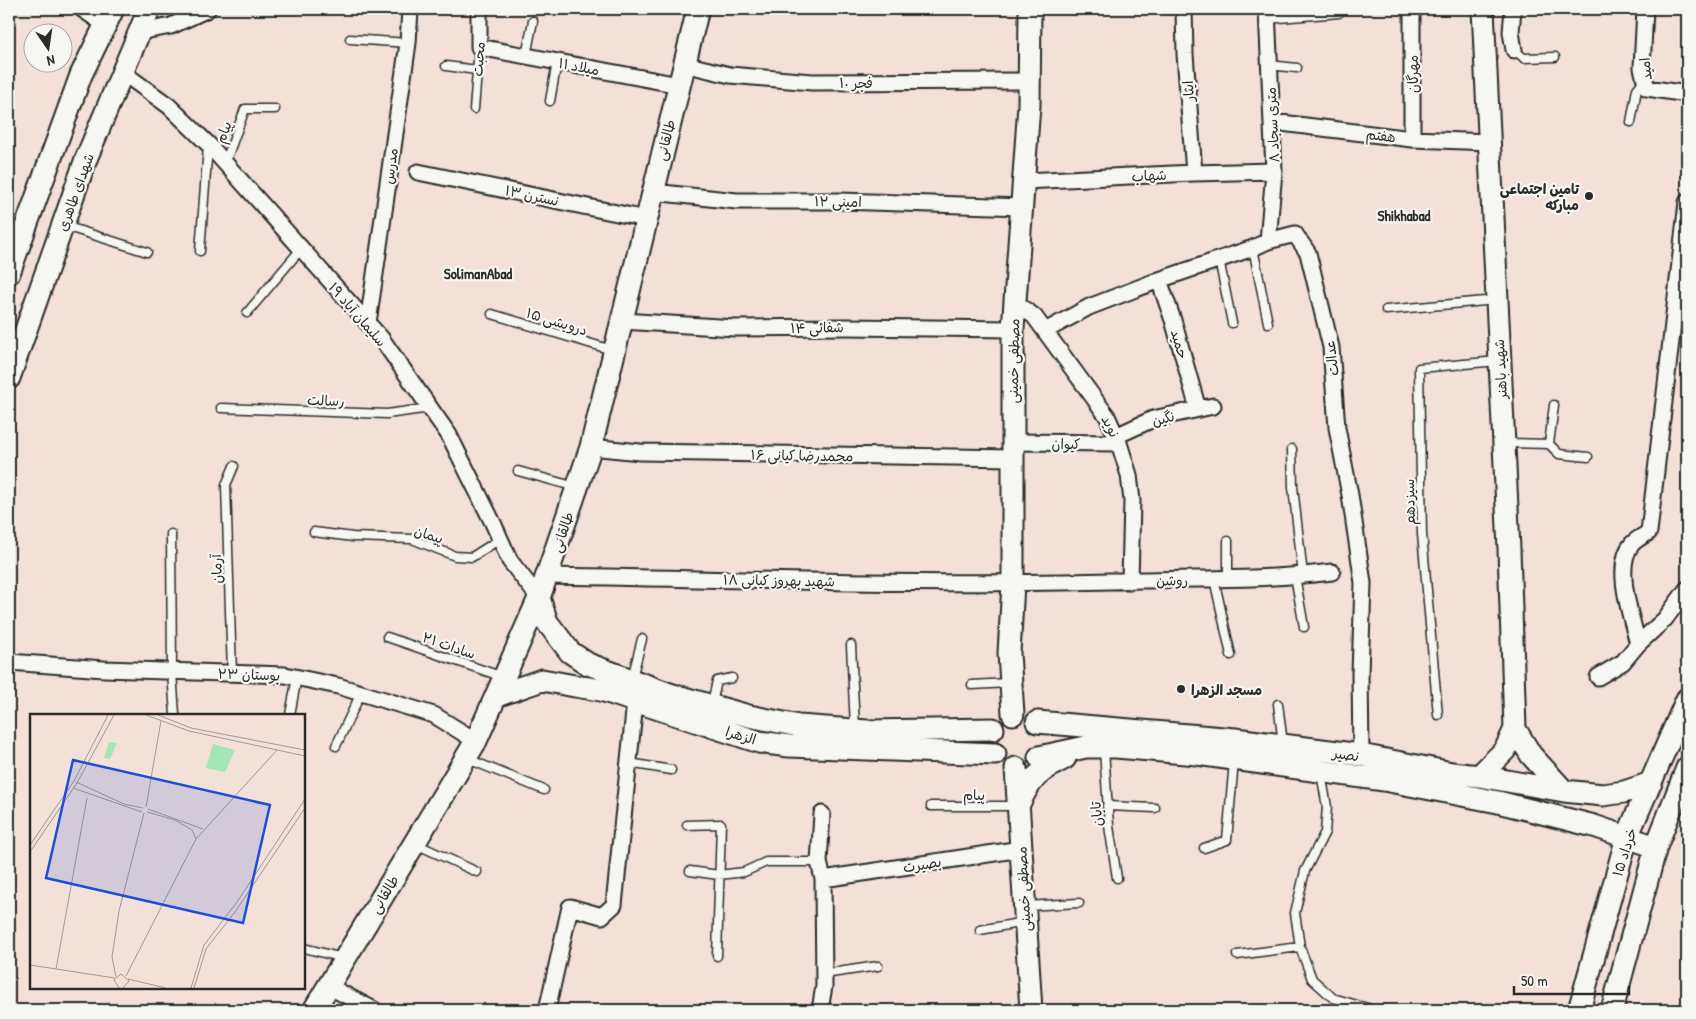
<svg xmlns="http://www.w3.org/2000/svg" width="1696" height="1019" viewBox="0 0 1696 1019" font-family="'Patrick Hand','Playpen Sans Arabic',sans-serif">
<rect width="100%" height="100%" fill="#f2e0d9"/>
<filter id="ink" filterUnits="userSpaceOnUse"><feTurbulence type="fractalNoise" baseFrequency=".02" numOctaves="2"/><feDisplacementMap in="SourceGraphic" scale="10" xChannelSelector="R" yChannelSelector="G"/><feConvolveMatrix kernelMatrix="1 2 1 2 8 2 1 2 1" color-interpolation-filters="sRGB"/></filter>
<g filter="url(#ink)">
<g fill="none" stroke-linecap="round" stroke-linejoin="round">
<!-- lane casing -->
<g stroke="#2b2b2b" stroke-width="11">
<path id="lane" d="M1267,19L1339,13
M350,39L408,43
M1514,50L1524,58L1555,57
M526,56L533,21
M1269,65L1297,68
M446,66L477,70
M550,101L557,62
M474,109L479,47
M1631,122L1637,89L1645,79
M225,163L245,109H275
M65,226L147,252
M1253,248L1268,323
M200,251L208,146
M1219,259L1232,323
M1386,310L1496,300
M247,313L301,249
M492,314L612,350
M221,408L387,414L430,408
M1505,443L1549,444L1559,454L1588,457
M1549,444L1554,405
M1292,449L1293,487L1303,575
M518,471L576,487
M314,532L353,537L412,539L455,556L472,557L500,539
M171,534L172,672L175,715
M1295,576L1304,627
M1214,579L1231,655
M1228,579V541
M387,637L503,677
M851,645L855,728
M232,673L226,485L234,466
M632,678L642,639
M972,685L1009,683
M712,703L717,681L732,678
M1278,704L1283,744
M290,715L297,677
M1438,715L1422,534L1419,368L1498,361
M336,746L361,693
M1104,749L1109,826L1117,878
M468,759L544,790
M629,763L671,770
M1321,773L1327,807L1325,832L1305,871L1295,913L1300,947L1312,979L1333,998L1374,1010
M931,806H1016
M1107,806L1155,808
M687,825L721,824L717,956
M416,844L477,872
M1204,848L1227,840L1234,761
M690,871L719,875L744,872L766,862H819
M1026,906L1079,903
M980,930L1025,922
M304,948L343,958
M1237,955L1300,947
M824,974L878,966"/>
</g>
<!-- street casing -->
<g stroke="#2b2b2b" stroke-width="19">
<path id="street" d="M82,9L106,25
M479,9V47L679,85
M1184,9L1185,54L1194,173
M1267,9L1274,171L1268,241
M1513,9L1511,32L1514,50
M1645,9L1642,68L1647,88L1687,94
M139,32L171,26L208,9
M684,64L730,75L812,82L1029,81
M122,72L169,106L208,144L381,338L449,435L493,523L510,561L539,598
M1273,122L1412,139L1490,142
M1412,139V9
M418,172L646,219
M1024,181L1194,173L1274,171
M653,192L737,201H840L1023,207
M1159,280L1173,320L1198,409
M1015,303L1034,316L1107,416L1119,443L1129,475L1132,501L1130,581
M622,321L735,328L846,327L1013,329
M368,323L408,43L410,9
M1045,331L1089,307L1159,280L1253,248L1268,241L1295,234L1308,253L1331,347L1337,428L1350,495L1363,583L1360,674L1361,755
M1116,436L1153,419L1213,406
M1012,442L1119,443
M591,447L640,452L1013,458
M546,576C745,579 944,587 1142,580C1206,578 1269,580 1332,572
M1638,644C1632,619 1613,566 1632,544C1636,539 1644,536 1649,532L1687,202
M9,662L104,669L285,675L338,686L434,715L476,741
M1598,677L1623,662L1638,644L1665,619L1687,589
M823,879L1021,849
M328,986L374,1010
M547,1010L570,907L602,916L614,905L635,702
M820,1010L824,986L823,879L819,862L822,814"/>
</g>
<!-- secondary casing -->
<g stroke="#2b2b2b" stroke-width="25">
<path id="secondary" d="M9,273L81,75L113,9
M9,378L86,159L149,9
M539,598L547,622L570,652L588,664L670,694L749,716L799,726L867,731L993,729
M496,696L542,680L575,686L601,690L759,742L789,746L995,754
M1013,714L1009,653L1013,584V329L1029,105L1030,9
M1037,722L1235,739L1361,755L1452,773L1479,776L1564,791L1603,795L1624,792L1651,783
M1515,729L1531,755L1564,791
M1039,757L1086,747H1116L1197,754L1384,780L1498,802L1594,826L1656,847
M1016,768L1031,1010
M1479,776L1505,750L1515,729L1509,549L1483,9
M1018,806C1030,779 1039,771 1065,758
M314,1010L476,741L539,598L591,447L698,9
M1579,1010L1627,837L1687,699
M1612,1010L1656,847L1687,768"/>
</g>
<!-- lane -->
<use href="#lane" stroke="#f6f6f2" stroke-width="8"/>
<!-- street -->
<use href="#street" stroke="#f6f6f2" stroke-width="15"/>
<!-- secondary -->
<use href="#secondary" stroke="#f6f6f2" stroke-width="21"/>
</g>
</g>
<!-- markers -->
<g fill="#2b2b2b" stroke="#f6f6f2" stroke-width="2">
<circle cx="1589" cy="196" r="5"/>
<circle cx="1181" cy="689" r="5"/>
</g>
<g text-anchor="middle" dominant-baseline="central" stroke-width="4.5" stroke-linejoin="round" paint-order="stroke">
<!-- street labels -->
<g font-size="14" fill="#2b2b2b" stroke="#f6f6f2">
<text transform="translate(478 59) rotate(-86)">محبت</text>
<text transform="translate(579 66) rotate(11)">میلاد ۱۱</text>
<text transform="translate(1645 69) rotate(-96)">امید</text>
<text transform="translate(1412 74) rotate(-90)">مهرگان</text>
<text x="856" y="82">فجر ۱۰</text>
<text transform="translate(1188 91) rotate(-94)">ایثار</text>
<text transform="translate(1272 125) rotate(-93)">۸ متری سجاد</text>
<text transform="translate(223 132) rotate(-70)">پیام</text>
<text transform="translate(1381 135) rotate(7)">هفتم</text>
<text transform="translate(665 140) rotate(-76)">طالقانی</text>
<text transform="translate(390 166) rotate(-82)">مدرس</text>
<text transform="translate(1149 175) rotate(-3)">شهاب</text>
<text transform="translate(75 192) rotate(-70)">شهدای طاهری</text>
<text transform="translate(532 195) rotate(12)">نسترن ۱۳</text>
<text transform="translate(838 201) rotate(1)">امینی ۱۲</text>
<text transform="translate(358 314) rotate(49)">سلیمان آباد ۱۹</text>
<text transform="translate(557 321) rotate(17)">درویشی ۱۵</text>
<text transform="translate(817 327) rotate(-1)">شفائی ۱۴</text>
<text transform="translate(1180 344) rotate(74)">حمید</text>
<text transform="translate(1331 358) rotate(-97)">عدالت</text>
<text transform="translate(1013 361) rotate(-89)">مصطفی خمینی</text>
<text transform="translate(1500 369) rotate(-93)">شهید باهنر</text>
<text transform="translate(326 400) rotate(2)">رسالت</text>
<text transform="translate(1163 418) rotate(-15)">نگین</text>
<text transform="translate(1111 426) rotate(63)">نوید</text>
<text x="1066" y="443">کیوان</text>
<text transform="translate(802 455) rotate(1)">محمدرضا کیانی ۱۶</text>
<text transform="translate(1409 502) rotate(-91)">سیزدهم</text>
<text transform="translate(562 532) rotate(-71)">طالقانی</text>
<text transform="translate(429 534) rotate(18)">پیمان</text>
<text transform="translate(216 569) rotate(-92)">آرمان</text>
<text transform="translate(779 580) rotate(1)">شهید بهروز کیانی ۱۸</text>
<text transform="translate(1172 580) rotate(-1)">روشن</text>
<text transform="translate(449 645) rotate(19)">سادات ۲۱</text>
<text transform="translate(249 674) rotate(2)">بوستان ۲۳</text>
<text transform="translate(741 735) rotate(17)">الزهرا</text>
<text transform="translate(1346 754) rotate(8)">نصیر</text>
<text x="974" y="794">پیام</text>
<text transform="translate(1096 814) rotate(-95)">تابان</text>
<text transform="translate(1624 852) rotate(-72)">۱۵ خرداد</text>
<text transform="translate(922 864) rotate(-9)">بصیرت</text>
<text transform="translate(1023 889) rotate(-93)">مصطفی خمینی</text>
<text transform="translate(384 894) rotate(-59)">طالقانی</text>
</g>
<!-- poi labels -->
<g font-size="14" font-weight="bold" fill="#2b2b2b" stroke="#f6f6f2" text-anchor="end">
<text x="1579" y="188">تامین اجتماعی<tspan x="1579" dy="16">مبارکه</tspan></text>
<text x="1191" y="689" text-anchor="start">مسجد الزهرا</text>
</g>
<!-- neighbourhood labels -->
<g font-size="15" font-weight="bold" fill="#2b2b2b" stroke="#f6f6f2">
<text x="1404" y="215">Shikhabad</text>
<text x="478" y="273">SolimanAbad</text>
</g>
</g>
<!-- overview -->
<g transform="translate(30 714)">
<rect width="275" height="275" fill="#f2e0d9"/>
<path d="M79,28L87,29L80,45L74,44ZM183,30L205,36L195,58L176,54Z" fill="#a2e7b4"/>
<path fill="none" stroke="#a29893" stroke-width="1" d="M116,1L159,17L275,42M128,1L161,14L275,36M46,68L94,90L113,94M43,74L112,98M116,93L131,7M118,95L173,115M117,98L145,106L162,116L166,125M0,131L44,67L78,1M0,138L47,69L84,1M0,251L85,264M26,255L57,84M96,262L166,125L247,36M86,263L82,243L89,197L114,99M98,265L136,274M89,274L84,266L91,260L99,267L93,274M161,274L174,231L207,188L275,85M164,274L176,235L205,198L275,94"/>
<path fill="#1d4ed8" fill-opacity="0.15" stroke="#1d4ed8" stroke-width="2.5" d="M43,46L240,91L213,209L16,164Z"/>
<rect width="275" height="275" fill="none" stroke="#2b2b2b" stroke-width="2.5"/>
</g>
<!-- margin -->
<rect width="1696" height="1019" fill="none" stroke="#f6f6f2" stroke-width="30"/>
<rect x="15" y="15" width="1666" height="989" fill="none" stroke="#2b2b2b" stroke-width="2" filter="url(#ink)"/>
<!-- north arrow -->
<g transform="translate(48 48) rotate(167)"><circle r="24" fill="#f6f6f2" stroke="#a5a5a2"/>
<path d="M0-4L9 19L0 12L-9 19Z" fill="#2b2b2b"/>
<text y="-8" font-size="14" font-weight="bold" text-anchor="middle" fill="#2b2b2b">N</text>
</g>
<!-- scale -->
<path d="M1514 986v8h115v-8" fill="none" stroke="#2b2b2b" stroke-width="2.5"/>
<text x="1521" y="986" font-size="15" fill="#2b2b2b" stroke="#f6f6f2" stroke-width="4" paint-order="stroke">50 m</text>
</svg>
